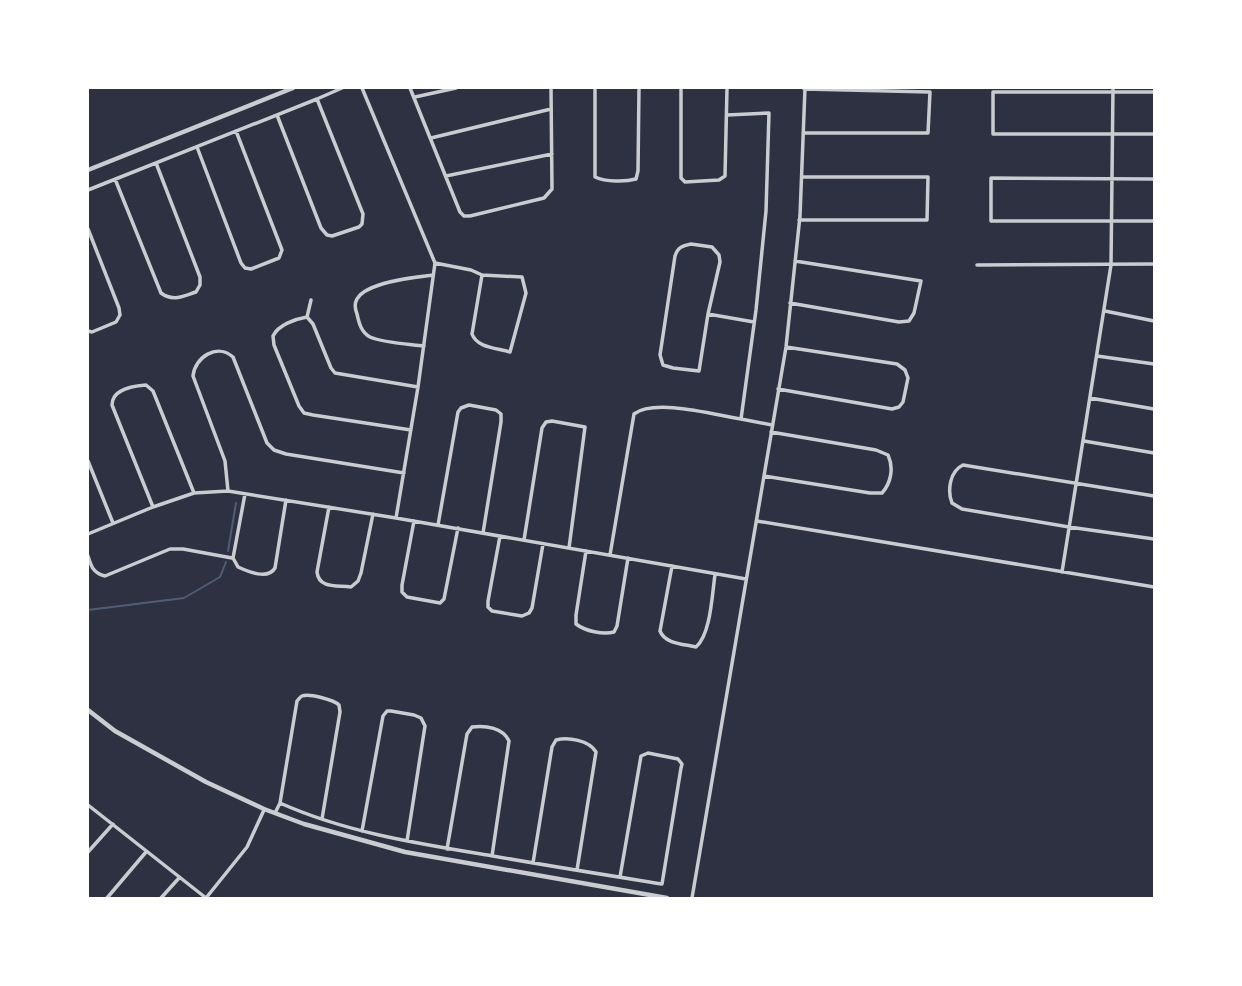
<svg xmlns="http://www.w3.org/2000/svg" width="1242" height="986" viewBox="0 0 1242 986" font-family="'Sofia Sans Condensed',sans-serif">
<rect width="100%" height="100%" fill="#2d3142"/>
<g fill="none" stroke-linecap="round" stroke-linejoin="round">
<!-- stream -->
<path stroke="#4f5d75" stroke-width="2" d="M228,551L236,503
M88,610L184,598L220,577L226,562"/>
<!-- minor -->
<path stroke="#caccd0" stroke-width="3.5" d="M362,88L435,263L418,387L396,518
M410,88L460,212L464,216H470L544,198L552,189L551,88
M595,88V177C606,182 625,182 636,179L638,171L639,88
M681,88V178L685,182L719,180L725,176L727,88
M1154,92H993V134H1154
M415,97L456,88
M277,115L321,228L327,235L332,236L359,227L362,224L363,214L317,99
M727,115L769,113L766,211L756,310L741,419L772,425
M803,133H928L930,92L804,89
M431,138L551,109
M197,147L241,263L245,268L251,269L279,258L282,250L236,131
M446,176L552,154
M115,179L161,293C173,302 183,296 196,292L200,285V277L156,163
M1154,179L991,178V221H1154
M88,190L317,99L342,88
M799,220H927L928,177H802
M88,229L119,308L120,315L116,322L92,332L88,331
M691,244L712,247L719,255L720,262L708,314L699,371L673,368L663,365L660,355L675,256C678,247 682,246 691,244Z
M435,263L471,270L482,275
M977,265L1154,264
M482,275L522,277L526,293L510,352C497,348 477,348 472,334Z
M790,303L899,322L909,321L914,313L921,281L795,261
M1105,311L1154,321
M708,314L754,322
M307,317L311,300
M424,346C408,344 384,343 370,337C361,332 359,323 357,314C355,309 354,304 357,299C366,282 415,277 433,275
M1097,356L1154,364
M778,389L892,409L899,407L903,402L908,378L905,370L897,364L786,347
M1090,398L1154,409
M411,430L313,415L304,413L299,406L274,345L273,336C278,325 295,319 307,317L313,324L331,368L335,373L418,387
M1084,441L1154,453
M88,461L113,523
M764,476L870,493H882C891,483 894,468 888,455L876,450L771,432
M228,491L225,461L193,376C195,357 217,343 233,357L267,443L274,450L286,454L404,473
M245,494L233,558L238,567C249,572 268,580 275,568L286,500
M1154,496L963,465C950,471 947,490 952,503L962,509L1069,527L1154,539
M153,507L112,405C112,390 132,386 146,385L153,391L194,493
M329,507L317,572C319,589 337,585 351,587L358,581L361,573L373,514
M414,521L402,585V592L407,597L440,603L444,599L458,528
M757,521L1154,587
M438,525L458,412L461,408L469,405L496,410L501,414V422L483,533
M88,534L153,507L194,493L228,491L396,518L746,579
M500,536L488,601V607L492,611L522,616L529,613L532,608L543,544
M524,540L542,428L546,422L552,421L585,427L569,548
M586,551L576,615V624C585,631 603,635 614,632L617,626L628,558
M610,555L634,414C655,398 715,415 741,419
M88,556C91,566 93,573 105,576L170,549H183L232,558
M672,566L660,631C665,644 684,644 696,647C711,634 712,594 715,575
M1062,572L1111,265L1113,88
M280,803L297,701C299,699 300,697 302,696C309,693 334,700 339,705L340,712L322,819
M88,805L206,898
M275,813L280,803C347,833 421,844 493,856C549,866 606,875 662,884L681,768L682,764L678,759L648,753L641,756L620,877
M362,831L383,716L387,711H391L414,715L421,718L425,726L407,841
M447,849L467,734L472,727C486,725 503,728 509,741L492,856
M88,852L113,824
M533,863L552,747L556,740C568,737 589,740 596,752L577,870
M107,898L146,852
M161,898L179,878
M206,898L247,847L264,810
M692,898L786,347L800,216L805,88"/>
<!-- tertiary -->
<path stroke="#caccd0" stroke-width="4.5" d="M88,170L293,88
M88,710L115,731L206,782L264,809L304,824L405,852L667,898"/>
</g>
<!-- border -->
<rect width="1242" height="986" fill="none" stroke="#ffffff" stroke-width="178"/>
</svg>
